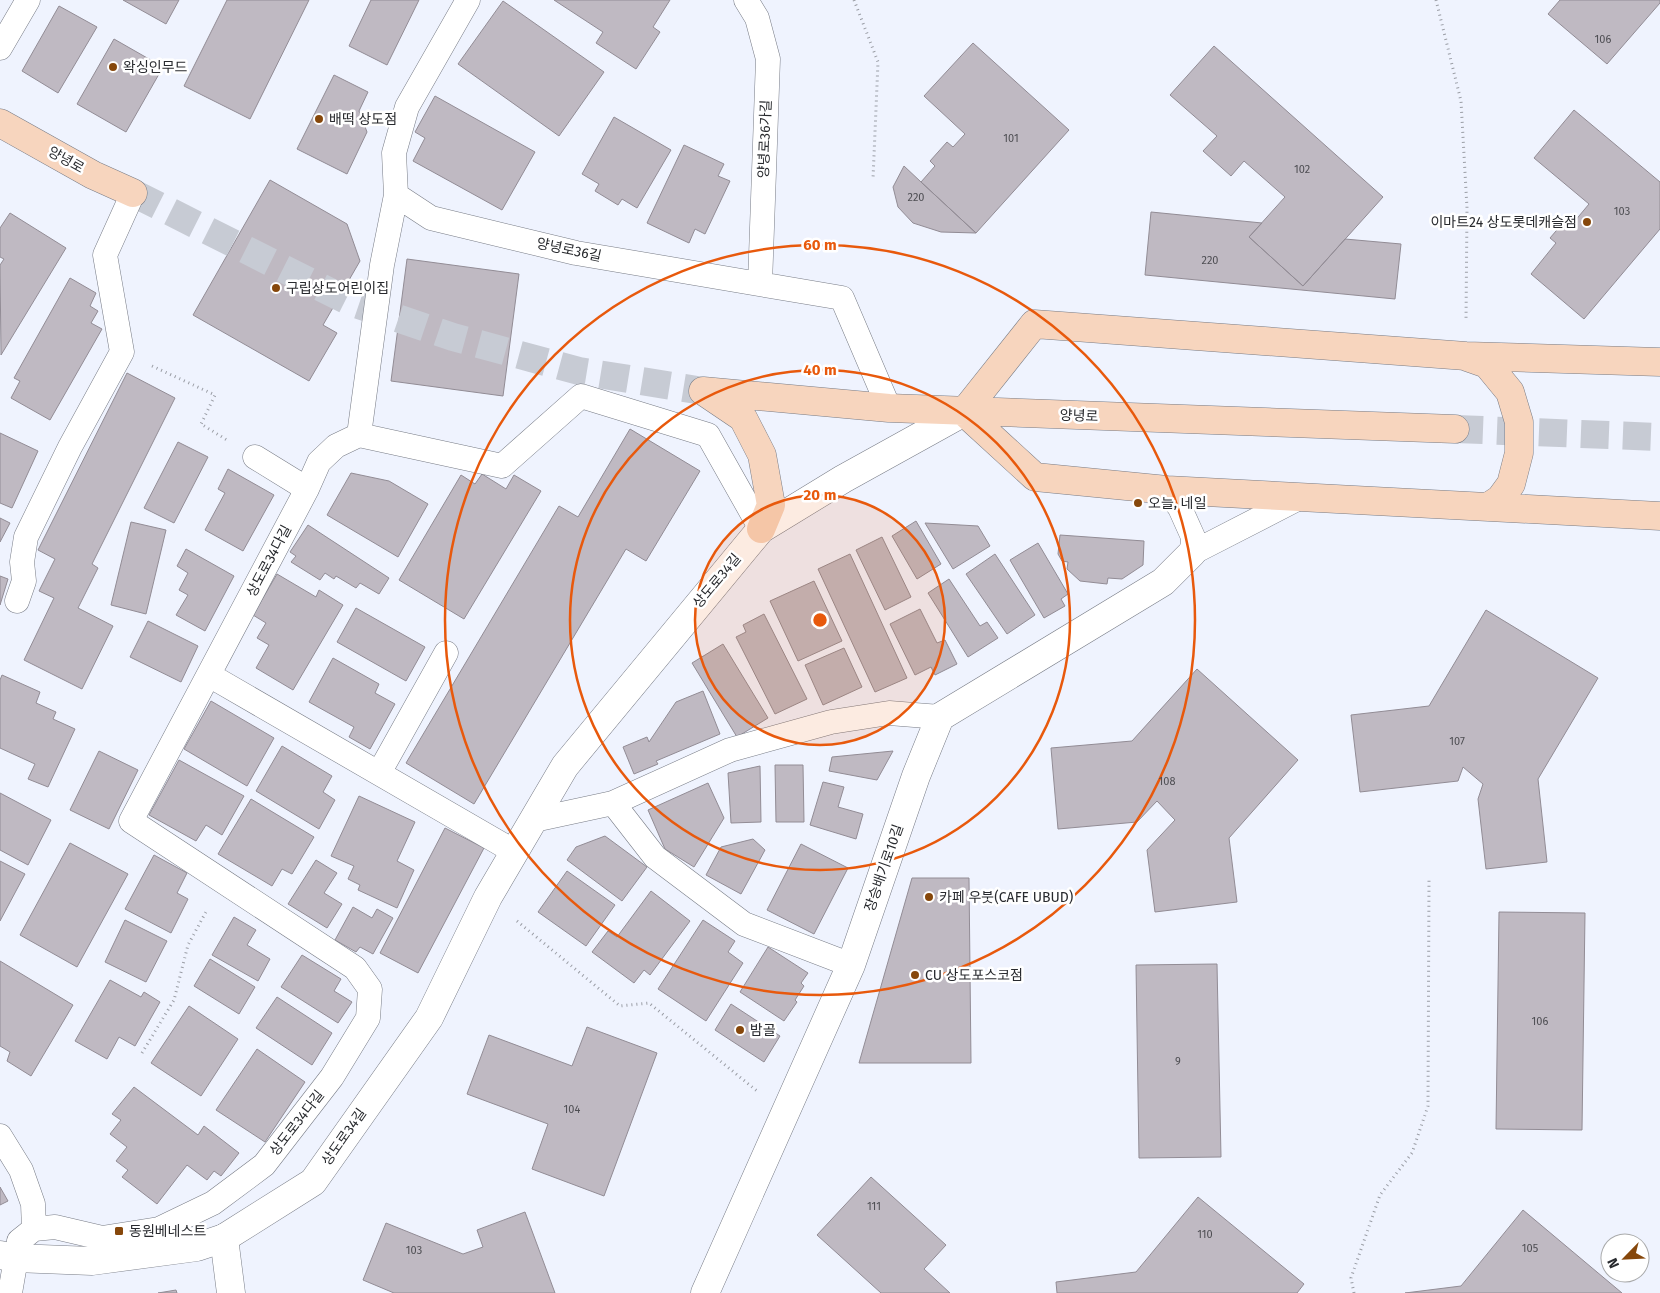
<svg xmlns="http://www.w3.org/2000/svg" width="1660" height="1293" viewBox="0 0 1660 1293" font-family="'Fira Sans','Noto Sans KR',sans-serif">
<rect width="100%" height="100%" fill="#eff3fe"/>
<!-- building -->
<path fill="#bfb9c2" stroke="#928c95" d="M123,0H179L166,24Z
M227,0H309L250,119L184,86Z
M371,0H419L387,65L349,46Z
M554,0H670L653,27L660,32L636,69L596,43L603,32Z
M1560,0H1660V3L1607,64L1548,14Z
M503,1L604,72L559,136L458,64Z
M59,6L97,27L58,93L22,71Z
M114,39L163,67L126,132L77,104Z
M973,43L1069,130L976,233L921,182L935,166L930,161L947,142L953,147L965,134L924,96Z
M1214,46L1383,197L1303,286L1249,237L1285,197L1244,161L1231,176L1203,151L1217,136L1170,95Z
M334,75L368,92L359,111L367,132L347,174L297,149Z
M435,96L535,152L502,210L413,161L425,138L415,132Z
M1574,110L1660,182V229L1584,319L1531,274L1556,243L1550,238L1568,217L1574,222L1589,204L1534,158Z
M614,117L671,150L637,208L622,199L618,205L595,191L599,184L582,174Z
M684,145L724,164L718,176L730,181L705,234L695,229L689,243L647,223Z
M904,166L921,182L976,233L941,232L913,223L898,207L893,187Z
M270,180L347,224L360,261L323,325L337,333L309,381L193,315Z
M1151,212L1262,223L1249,237L1303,286L1345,239L1401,244L1395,299L1145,275Z
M10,213L66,248L1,355L0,265L4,259L0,257V228Z
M407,259L519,274L503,396L391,381Z
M70,278L96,293L90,306L98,311L91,323L102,329L50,420L11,398L20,381L14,378Z
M127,373L175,398L92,564L98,568L78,608L113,626L82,689L24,660L54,598L39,591L55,559L38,550Z
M630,429L700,471L646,561L626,549L474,804L406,763L559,506L578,517Z
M0,433L38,451L12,508L0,503Z
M178,442L208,457L174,523L144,508Z
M228,469L274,495L243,551L205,530L225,493L218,489Z
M351,473L389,481L428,504L398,557L327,515Z
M482,474L506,489L514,475L541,491L464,619L399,580L461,475L475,484Z
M0,518L10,523L0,542Z
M916,521L941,564L917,579L892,536Z
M131,522L166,530L146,614L111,605Z
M925,523L978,526L990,546L953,569Z
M308,525L389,578L379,594L360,583L356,588L336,576L334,579L325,573L320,580L291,562L296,556L290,552Z
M1060,535L1144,541L1143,565L1122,579L1108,578L1107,584L1080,581L1067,569L1068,562L1062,561L1058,554Z
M882,537L911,597L885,610L856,550Z
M1038,543L1068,594L1061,599L1065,606L1044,618L1010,560Z
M186,549L234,576L205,631L176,615L188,595L179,590L188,573L177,566Z
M850,554L907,678L875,692L818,569Z
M995,554L1035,615L1007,634L966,574Z
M277,574L316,597L319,590L343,605L293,690L256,668L269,645L257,638L266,623L253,615Z
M0,576L8,579L0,605Z
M949,579L980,626L987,622L998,638L968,657L928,593Z
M814,581L842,641L798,661L770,601Z
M356,608L425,647L406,681L337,642Z
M920,609L937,643L945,640L957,664L935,675L931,667L915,675L890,624Z
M1486,610L1598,678L1538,779L1547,862L1486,869L1478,799L1483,784L1463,767L1458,781L1360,792L1351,715L1429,706Z
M764,614L807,699L775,714L736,637L746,632L743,625Z
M148,621L198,646L181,682L130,657Z
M723,644L768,718L737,737L692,663Z
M844,648L862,687L823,705L805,665Z
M333,658L379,684L375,693L395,704L370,749L349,737L354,727L309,702Z
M1197,669L1298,760L1229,838L1237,902L1155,912L1147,850L1175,820L1157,801L1137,822L1058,829L1051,748L1132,741Z
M2,675L40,692L36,703L56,712L53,719L75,729L48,787L28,779L35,764L0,748V680Z
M703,691L720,734L656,761L658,764L634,774L623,747L647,737L649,742L676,702Z
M211,701L274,738L247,786L184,749Z
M282,746L332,776L323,792L335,800L319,829L256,791Z
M99,751L138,770L109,829L70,810Z
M893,751L877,780L829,771L832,757Z
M179,760L244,796L222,835L206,825L196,841L149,815Z
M775,765H803L804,822H776Z
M760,766L761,822L731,823L728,773Z
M823,782L844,787L838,807L863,814L856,839L810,825Z
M708,783L724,818L694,867L665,849L648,810Z
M0,793L51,820L28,865L0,850Z
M359,796L415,822L397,861L414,870L397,908L358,890L360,885L348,879L354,866L331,856Z
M251,799L314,837L292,874L282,869L272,886L218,854Z
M445,828L484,848L418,973L380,953Z
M605,836L647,867L622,901L567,860L576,847Z
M753,839L765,850L741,894L706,875L721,847Z
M70,843L128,874L77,967L20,935Z
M801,844L848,868L814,934L767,910Z
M154,855L187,873L177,893L188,899L171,933L125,909Z
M316,860L337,873L324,893L342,904L327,928L288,904Z
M0,861L25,874L0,921Z
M567,871L615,905L586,946L538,912Z
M912,878H969L971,1063H859Z
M651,891L690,921L650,975L644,970L634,983L592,952L608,931L617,937Z
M353,907L372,918L377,909L393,918L373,954L360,947L356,952L335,940Z
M1499,912L1585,913L1582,1130L1496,1129Z
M234,917L256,930L247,945L270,959L258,981L212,955Z
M125,920L167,941L146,982L105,962Z
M703,920L735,941L728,952L743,963L706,1021L658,989Z
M768,947L808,973L801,983L804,986L795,1000L797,1002L784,1021L740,992Z
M302,955L341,979L334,991L352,1002L338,1023L281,987Z
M210,959L255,987L239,1014L194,986Z
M0,961L73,1005L31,1076L7,1061L10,1052L0,1046Z
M1217,964L1221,1157L1139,1158L1136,965Z
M110,980L141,997L144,992L160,1002L135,1046L119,1037L107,1059L75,1041Z
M277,997L332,1033L312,1065L256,1028Z
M731,1004L780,1036L764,1062L715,1030Z
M189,1006L238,1039L201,1096L151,1063Z
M587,1027L657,1053L604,1196L532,1169L548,1124L467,1094L489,1035L572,1066Z
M257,1049L305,1082L265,1142L216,1110Z
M134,1087L198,1135L204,1126L239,1153L221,1176L214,1171L207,1180L187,1165L157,1204L122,1177L128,1170L116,1161L127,1147L110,1134L121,1120L112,1114Z
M871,1177L946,1245L924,1269L950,1293H881L817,1235Z
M0,1187L8,1201L0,1205Z
M1198,1197L1304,1284L1297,1293H1057L1056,1282L1136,1272Z
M1523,1210L1622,1293H1405L1461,1286Z
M525,1212L555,1293H394L363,1280L386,1223L463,1254L483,1247L477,1230Z
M176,1290L177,1293H158Z"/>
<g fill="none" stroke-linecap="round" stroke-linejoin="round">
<!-- secondary-tunnel -->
<path stroke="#c7cbd4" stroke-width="28" stroke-dasharray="28 14" stroke-linecap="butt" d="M133,193L350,302L453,337L579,371L703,391
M1455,429L1660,437"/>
<!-- service casing -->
<g stroke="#787c86" stroke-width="25">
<path id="service" d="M468,0L407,107L394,153L396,195L431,218L576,253L842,298L889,408
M746,0L757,18L768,59L760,284
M0,48L28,0
M359,435L502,466L581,396L708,435L761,529
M359,435L382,265L396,195
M255,457L307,489
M1167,490L1180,508L1193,537L1192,553
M1192,553L1301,497
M17,601L24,581L22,562L26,537L70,447L122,352L105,255L133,193
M209,675L515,852
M379,773L446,653
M613,803L655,857L744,924L851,965
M534,820L613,803L730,750L831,722L889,713L940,717
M0,1136L21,1170L33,1204L34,1229
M10,1293L19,1241L34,1229L55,1227L102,1238L159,1229L213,1203L264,1165L332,1077L368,1018L370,989L355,968L131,821L307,489L319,462L336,446L359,435"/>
</g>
<!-- minor casing -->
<g stroke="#787c86" stroke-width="29">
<path id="minor" d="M224,1238L231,1293
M705,1293L851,965L916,776L940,717L1163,582L1192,553"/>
</g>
<!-- tertiary casing -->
<g stroke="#787c86" stroke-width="29">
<path id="tertiary" d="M0,1255L15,1258L92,1261L197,1247L224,1238L313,1182L429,1018L488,897L565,766L761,529L843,479L964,412"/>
</g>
<!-- secondary casing -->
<g stroke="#787c86" stroke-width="29">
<path id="secondary" d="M0,123L93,175L133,193
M1467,357L1487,364L1510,392L1519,422V453L1511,484L1500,499L1488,507
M703,391L889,408L1455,429
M706,393L743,418L762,455L771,505L761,529
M964,412L1034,324L1466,356L1660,362
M964,412L1035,477L1167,490L1660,516"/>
</g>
<!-- path -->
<path stroke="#9a9da5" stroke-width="3" stroke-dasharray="1 4" stroke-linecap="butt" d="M854,0L878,62L873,179
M1436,0L1461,101L1467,208L1466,321
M152,366L215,395L201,424L227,440
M517,921L620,1006L649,1003L757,1091
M142,1053L174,1000L188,945L207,910
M1354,1293L1351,1278L1380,1195L1412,1153L1428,1106L1429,880"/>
<!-- service -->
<use href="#service" stroke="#fff" stroke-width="24"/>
<!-- minor -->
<use href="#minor" stroke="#fff" stroke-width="28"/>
<!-- tertiary -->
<use href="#tertiary" stroke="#fff" stroke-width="28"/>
<!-- secondary -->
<use href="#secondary" stroke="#f7d5be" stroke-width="28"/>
</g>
<!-- distance rings -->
<circle cx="820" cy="620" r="125" fill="#e8590c" fill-opacity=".12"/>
<g fill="none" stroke="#e8590c" stroke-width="2.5">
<circle cx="820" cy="620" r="125"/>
<circle cx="820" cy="620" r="250"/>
<circle cx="820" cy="620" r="375"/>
</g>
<!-- markers -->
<g fill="#86470b" stroke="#fff" stroke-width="2">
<circle cx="113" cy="67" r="5"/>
<circle cx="319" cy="119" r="5"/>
<circle cx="1587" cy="222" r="5"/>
<circle cx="276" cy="288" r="5"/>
<circle cx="1138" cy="503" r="5"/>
<circle cx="929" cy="897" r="5"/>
<circle cx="915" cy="975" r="5"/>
<circle cx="740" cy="1030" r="5"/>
<rect x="114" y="1226" width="10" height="10" rx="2.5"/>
</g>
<g text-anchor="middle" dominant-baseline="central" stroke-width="5" stroke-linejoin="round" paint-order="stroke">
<!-- number labels -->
<g font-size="11" fill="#4e4e53">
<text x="1603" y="39">106</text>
<text x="1011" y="138">101</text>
<text x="1302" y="169">102</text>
<text x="916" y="197">220</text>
<text x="1622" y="211">103</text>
<text x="1210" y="260">220</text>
<text x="1457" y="741">107</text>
<text x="1167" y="781">108</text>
<text x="1540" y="1021">106</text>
<text x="1178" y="1061">9</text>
<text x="572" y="1109">104</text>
<text x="874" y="1206">111</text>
<text x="1205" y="1234">110</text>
<text x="1530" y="1248">105</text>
<text x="414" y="1250">103</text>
</g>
<!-- poi labels -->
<g font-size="14" fill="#282a2e" stroke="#fff" text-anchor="start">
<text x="123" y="67">왁싱인무드</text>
<text x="329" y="119">배떡 상도점</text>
<text x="1577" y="222" text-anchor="end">이마트24 상도롯데캐슬점</text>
<text x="286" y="288">구립상도어린이집</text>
<text x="1148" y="503">오늘, 네일</text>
<text x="939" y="897">카페 우붓(CAFE UBUD)</text>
<text x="925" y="975">CU 상도포스코점</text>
<text x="750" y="1030">밤골</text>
<text x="129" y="1231">동원베네스트</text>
</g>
<!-- street labels -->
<g font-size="14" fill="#282a2e" stroke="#fff">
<text transform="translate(765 139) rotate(-88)">양녕로36가길</text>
<text transform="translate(66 160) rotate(29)">양녕로</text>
<text transform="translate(569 250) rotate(12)">양녕로36길</text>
<text transform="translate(1079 416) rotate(2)">양녕로</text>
<text transform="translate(269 561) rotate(-62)">상도로34다길</text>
<text transform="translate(717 581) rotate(-50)">상도로34길</text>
<text transform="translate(884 868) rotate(-71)">장승배기로10길</text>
<text transform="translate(297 1123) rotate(-52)">상도로34다길</text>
<text transform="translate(344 1137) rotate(-55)">상도로34길</text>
</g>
</g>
<circle cx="820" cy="620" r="8" fill="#e8590c" stroke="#fff" stroke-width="2.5"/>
<g font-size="15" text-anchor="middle" font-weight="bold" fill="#e8590c" stroke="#fff" stroke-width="5" stroke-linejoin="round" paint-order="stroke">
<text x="820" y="250">60 m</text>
<text x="820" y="375">40 m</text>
<text x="820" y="500">20 m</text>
</g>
<!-- north arrow -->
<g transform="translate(1625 1258) rotate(246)"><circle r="24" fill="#ffffff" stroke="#a9aaab"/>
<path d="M0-4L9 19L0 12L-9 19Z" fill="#86470b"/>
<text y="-8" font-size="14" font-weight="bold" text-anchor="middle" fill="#282a2e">N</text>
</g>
</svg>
